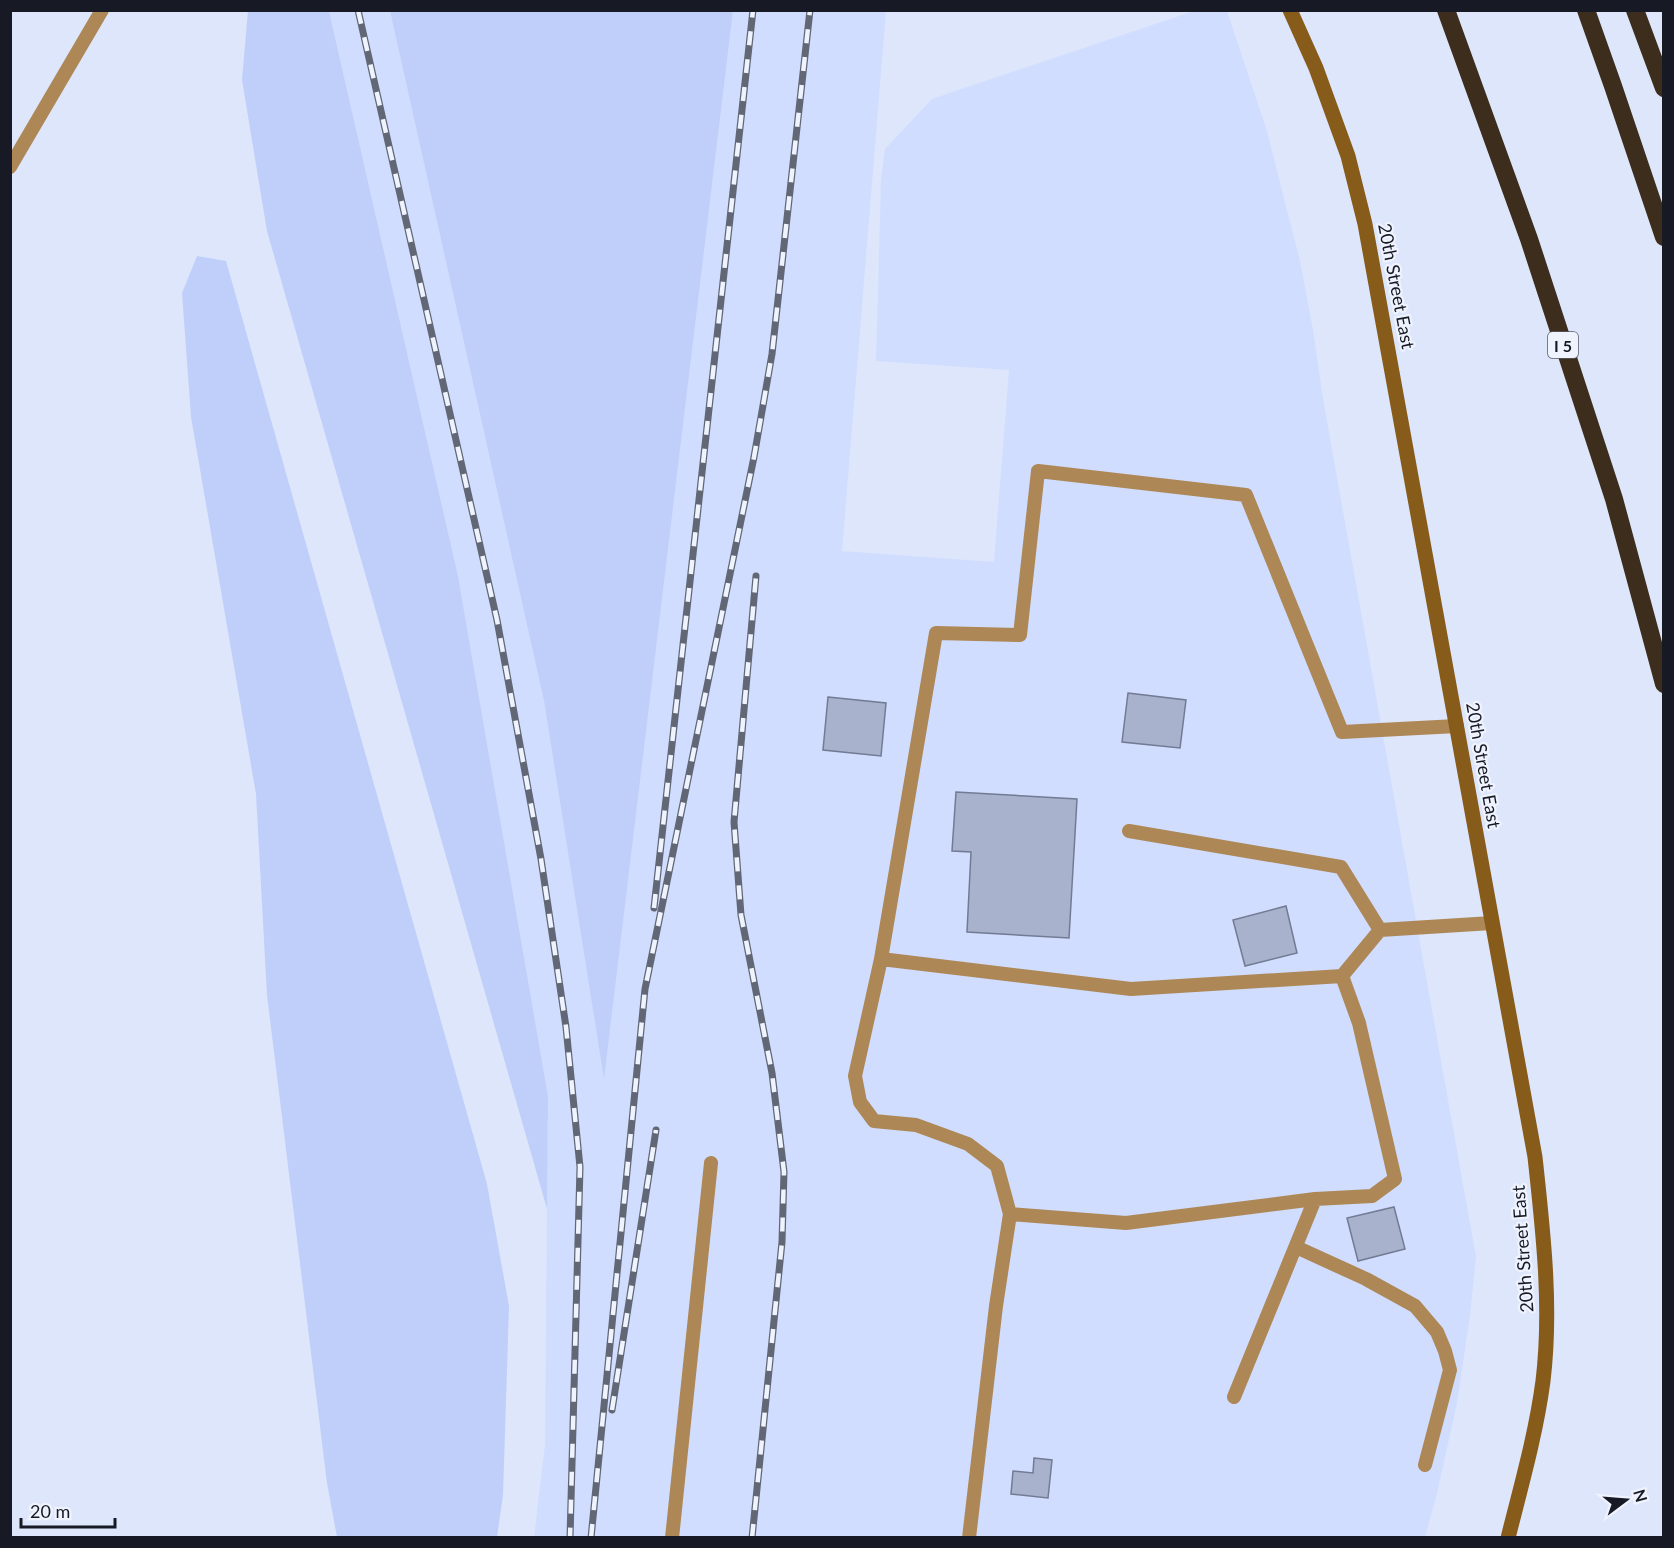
<svg xmlns="http://www.w3.org/2000/svg" width="1674" height="1548" viewBox="0 0 1674 1548" font-family="Lato,sans-serif">
<rect width="100%" height="100%" fill="#dde6fb"/>
<!-- built -->
<path fill="#d0ddfe" d="M329,11H390L544,701L604,1076L733,11H886L842,551L994,562L1009,370L876,361L881,181L885,149L932,99L1194,11H1227L1266,128L1300,261L1313,330L1323,399L1476,1257L1470,1315L1457,1403L1437,1493L1425,1537H534L545,1445L548,1096L458,576Z"/>
<!-- green -->
<path fill="#bfcffa" d="M248,10L329,11L458,576L548,1096L547,1209L267,231L242,80Z
M390,11H733L604,1079L544,701Z
M197,256L226,261L487,1184L509,1306L503,1495L497,1537H337L327,1483L267,995L256,794L191,417L182,293Z"/>
<!-- building -->
<path fill="#a8b2cc" stroke="#727b93" stroke-width="1.5" d="M1128,693L1186,700L1180,748L1122,742Z
M828,697L886,703L881,756L823,750Z
M956,792L1077,799L1069,938L967,932L971,852L952,851Z
M1286,906L1297,953L1245,966L1233,920Z
M1394,1207L1405,1249L1358,1261L1347,1218Z
M1034,1458L1052,1460L1048,1498L1011,1494L1013,1471L1033,1473Z"/>
<g fill="none" stroke-linecap="round" stroke-linejoin="round">
<!-- lane -->
<path stroke="#ad8756" stroke-width="14" d="M10,167L102,10
M1129,831L1341,867L1380,930L1492,923
M881,959L855,1076L860,1102L874,1121L916,1125L968,1144L997,1166L1010,1214L996,1306L969,1538
M1342,976L1131,989L881,959L936,633L1020,635L1038,471L1246,495L1342,732L1457,726
M1010,1214L1126,1223L1315,1199
M1296,1247L1366,1279L1415,1306L1437,1332L1445,1351L1450,1370L1425,1465
M1234,1397L1315,1199L1372,1196L1395,1179L1359,1023L1342,976L1380,930
M672,1538L711,1163"/>
<!-- secondary -->
<path stroke="#875b1a" stroke-width="15" d="M1290,10L1316,68L1348,156L1365,224L1535,1157C1543,1231 1552,1307 1543,1381C1536,1434 1521,1486 1508,1538"/>
<!-- highway -->
<path stroke="#3c2d1c" stroke-width="18" d="M1446,10L1529,239L1614,499L1664,684
M1586,10L1613,86L1664,237
M1635,10L1664,88"/>
<!-- rail casing -->
<g stroke="#626775" stroke-width="7">
<path id="rail" d="M358,10L497,620L541,859L566,1027L580,1167L570,1538
M654,908L753,10
M612,1410L656,1130
M591,1538L645,989L754,457L772,354L810,10
M752,1538L782,1242L784,1172L772,1073L741,915L734,822L756,576"/>
</g>
<!-- rail -->
<use href="#rail" stroke="#eff3fe" stroke-width="4.5" stroke-dasharray="14" stroke-linecap="butt"/>
</g>
<g text-anchor="middle" dominant-baseline="central" stroke-width="4.5" stroke-linejoin="round" paint-order="stroke">
<!-- shield labels -->
<rect fill="#eff3fe" stroke="#585b65" stroke-width="1.5" x="1548" y="332" width="30" height="26" rx="4.5"/>
<g font-size="16" font-weight="bold" fill="#171a24">
<text x="1563" y="345">I 5</text>
</g>
<!-- street labels -->
<g font-size="18" fill="#171a24" stroke="#eff3fe">
<text transform="translate(1397 286) rotate(79)">20th Street East</text>
<text transform="translate(1484 765) rotate(80)">20th Street East</text>
<text transform="translate(1522 1249) rotate(-94)">20th Street East</text>
</g>
</g>
<!-- border -->
<rect width="1674" height="1548" fill="none" stroke="#171a24" stroke-width="24"/>
<!-- north arrow -->
<g transform="translate(1626 1500) rotate(74)" stroke="#eff3fe" stroke-width="4.5" paint-order="stroke">
<path d="M0-4.5L10 22L0 15L-10 22Z" fill="#171a24"/>
<text y="-9" font-size="16" font-weight="bold" text-anchor="middle" fill="#171a24">N</text>
</g>
<!-- scale -->
<path d="M21 1518v9h94v-9" fill="none" stroke="#171a24" stroke-width="3"/>
<text x="30" y="1518" font-size="18" fill="#171a24" stroke="#eff3fe" stroke-width="4.5" paint-order="stroke">20 m</text>
</svg>
